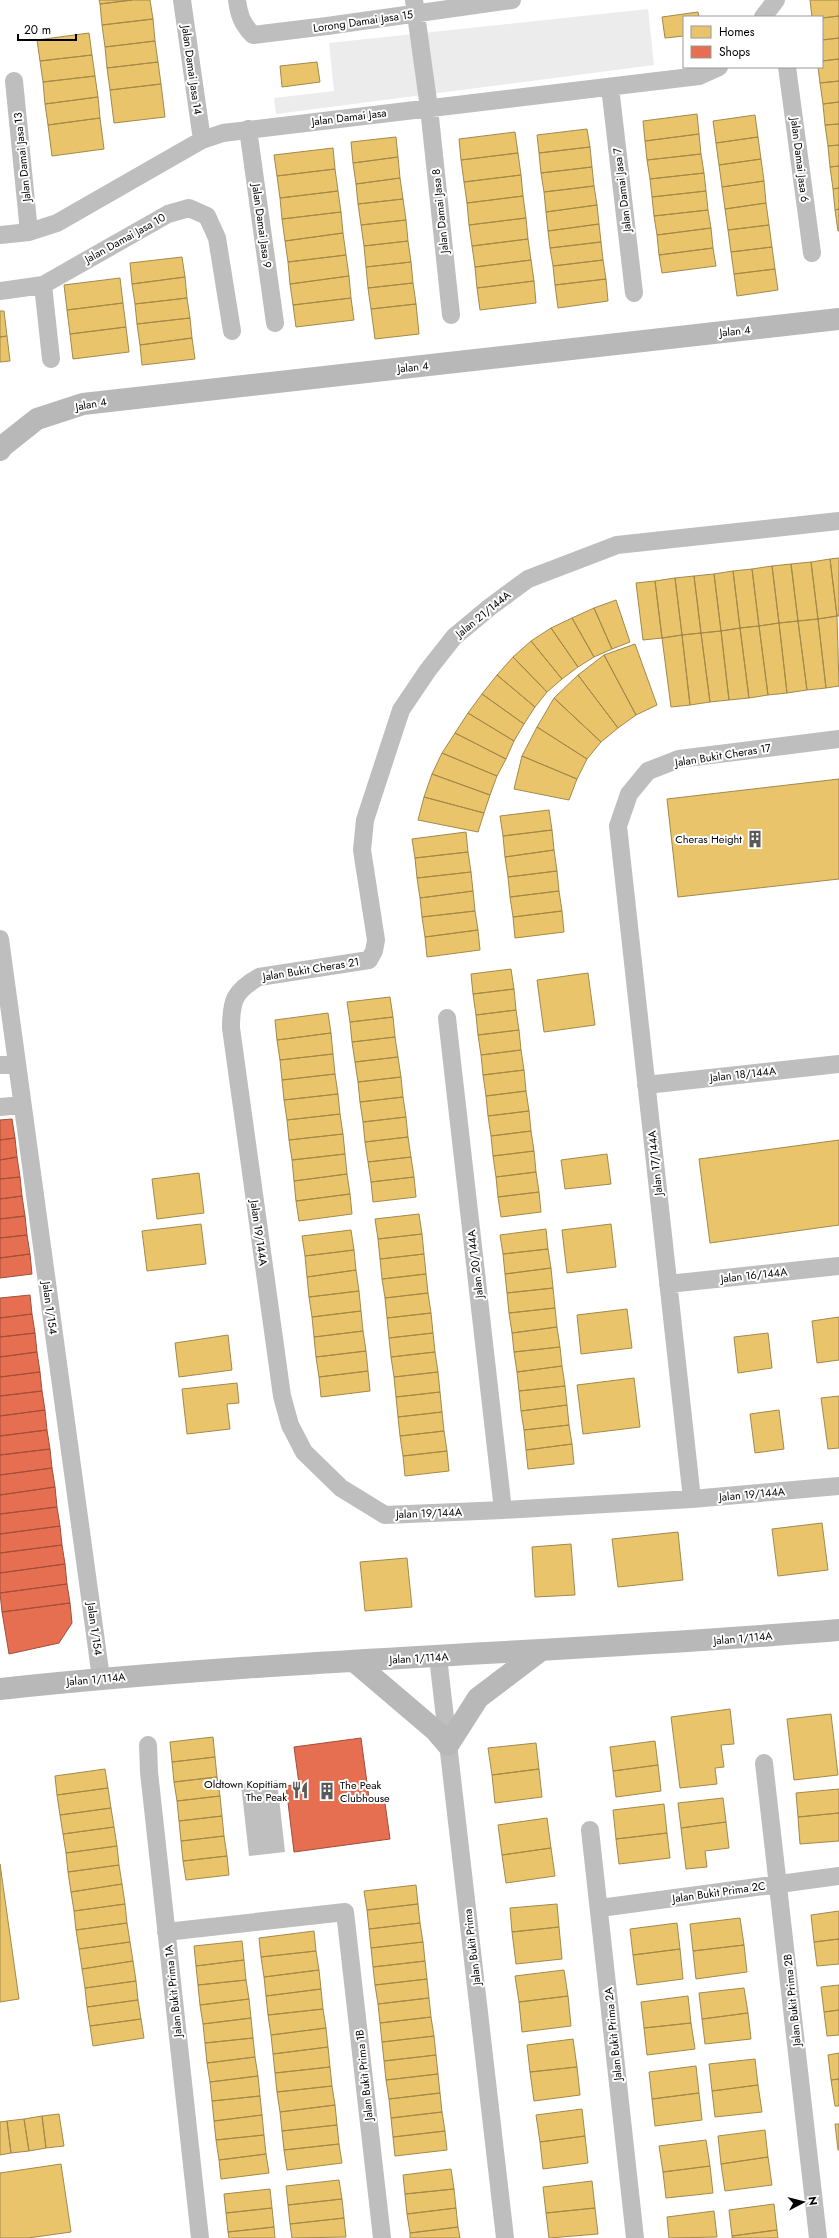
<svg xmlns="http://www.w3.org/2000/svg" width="839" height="2238" viewBox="0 0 839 2238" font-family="Jost,sans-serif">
<rect width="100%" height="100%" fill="#fff"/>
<!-- green -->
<path fill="#ececec" d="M648,9L654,65L276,114L274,98L334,91L329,43Z"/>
<!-- water -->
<path fill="#bfbfbf" d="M277,1780L285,1852L249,1856L241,1784Z"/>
<!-- homes -->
<path fill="#e9c46a" stroke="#a3894a" d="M99,0H132L100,4Z
M132,0H150L153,19L102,25L100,4Z
M810,0H839V16L822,18L812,17Z
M698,12L699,17H684V36L665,38L662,17Z
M839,16V38L822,40V18Z
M153,19L155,41L105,47L102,25Z
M89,33L92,55L40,61L37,40Z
M839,38V59L822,61V40Z
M155,41L158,62L107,68L105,47Z
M92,55L95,76L43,82L40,61Z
M839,59V81L820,83L818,67H822V61Z
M158,62L161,84L110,90L107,68Z
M317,62L320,82L282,87L280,66Z
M95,76L98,97L45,104L43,82Z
M839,81V102L823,104L820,83Z
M161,84L165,117L114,123L110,90Z
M98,97L100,118L48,125L45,104Z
M839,102V124L825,125L823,104Z
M697,114L699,134L645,141L643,121Z
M755,115L758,137L716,143L713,121Z
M100,118L104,149L52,156L48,125Z
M839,124V145L828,146L825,125Z
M587,129L590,147L539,153L537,135Z
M515,132L518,153L461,160L459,139Z
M699,134L701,154L647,160L645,141Z
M396,137L398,157L353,163L351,142Z
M758,137L761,159L719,165L716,143Z
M839,145V166L830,167L828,146Z
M590,147L592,167L541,173L539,153Z
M333,148L335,169L277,176L274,155Z
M518,153L521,175L464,182L461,160Z
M701,154L704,173L650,179L647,160Z
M398,157L400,178L356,184L353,163Z
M761,159L764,181L722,187L719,165Z
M839,166V188L833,189L830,167Z
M592,167L594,186L544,192L541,173Z
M335,169L338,191L280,198L277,176Z
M704,173L706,191L652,197L650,179Z
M521,175L523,196L467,203L464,182Z
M400,178L403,199L358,204L356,184Z
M764,181L766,203L725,209L722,187Z
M594,186L597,205L546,212L544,192Z
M839,188V209L835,210L833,189Z
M338,191L341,212L282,219L280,198Z
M706,191L708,210L654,216L652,197Z
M523,196L526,218L469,225L467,203Z
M403,199L406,220L361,225L358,204Z
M766,203L769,225L728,230L725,209Z
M597,205L599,224L548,231L546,212Z
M839,209V231H838L835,210Z
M708,210L711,228L657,235L654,216Z
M341,212L343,233L285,241L282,219Z
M526,218L528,239L472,246L469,225Z
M406,220L408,241L364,246L361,225Z
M599,224L601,242L550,248L548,231Z
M769,225L772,247L731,252L728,230Z
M711,228L713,248L659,255L657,235Z
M343,233L346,255L288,262L285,241Z
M528,239L531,260L475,267L472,246Z
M408,241L411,262L366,267L364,246Z
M601,242L603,260L553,266L550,248Z
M772,247L775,269L734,274L731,252Z
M713,248L716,266L662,273L659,255Z
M346,255L349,276L290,284L288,262Z
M182,257L185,277L132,284L130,263Z
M531,260L534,281L477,288L475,267Z
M603,260L606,279L555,285L553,266Z
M411,262L413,283L368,288L366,267Z
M775,269L778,290L737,296L734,274Z
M349,276L351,298L293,305L290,284Z
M185,277L187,298L135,304L132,284Z
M120,278L123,303L67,310L64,285Z
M606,279L608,301L558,308L555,285Z
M534,281L536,303L480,310L477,288Z
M413,283L416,304L371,309L368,288Z
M187,298L190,318L137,324L135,304Z
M351,298L354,320L296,327L293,305Z
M123,303L126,327L70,334L67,310Z
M416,304L419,334L375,339L371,309Z
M0,311H4L7,336L0,337Z
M190,318L192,338L140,345L137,324Z
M126,327L129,352L73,359L70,334Z
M7,336L10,361L0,362V337Z
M192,338L195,359L142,365L140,345Z
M839,558V616H837L830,559Z
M830,559L837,616L818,619L811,562Z
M811,562L818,619L798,621L791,564Z
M791,564L798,621L779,623L772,566Z
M772,566L779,623L759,626L752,569Z
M752,569L759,626L740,628L733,571Z
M733,571L740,628L721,631L714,574Z
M714,574L721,631L701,633L694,576Z
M694,576L701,633L682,635L675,578Z
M675,578L682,635L662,638L655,581Z
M655,581L662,638L643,640L636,583Z
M616,600L630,642L612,649L594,608Z
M594,608L612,649L594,657L572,618Z
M837,616L839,686L826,688L818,619Z
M572,618L594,657L578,667L551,628Z
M818,619L826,688L807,690L798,621Z
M798,621L807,690L787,693L779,623Z
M779,623L787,693L768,695L759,626Z
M759,626L768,695L749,698L740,628Z
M551,628L578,667L562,679L531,641Z
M740,628L749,698L729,700L721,631Z
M721,631L729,700L710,702L701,633Z
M701,633L710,702L690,705L682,635Z
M682,635L690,705L671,707L662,638Z
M531,641L562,679L547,692L513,657Z
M635,644L657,705L636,715L604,655Z
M604,655L636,715L618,728L578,675Z
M513,657L547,692L535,707L497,675Z
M497,675L535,707L524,724L482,694Z
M578,675L618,728L601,742L554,698Z
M482,694L524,724L514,741L468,713Z
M554,698L601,742L587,759L537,727Z
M468,713L514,741L506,759L455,733Z
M537,727L587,759L577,779L522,756Z
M455,733L506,759L497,776L442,753Z
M442,753L497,776L490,795L432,774Z
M522,756L577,779L569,800L514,789Z
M432,774L490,795L484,813L424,797Z
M839,779V879L678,897L667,799Z
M424,797L484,813L478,832L418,820Z
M549,810L552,830L503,836L500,816Z
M552,830L554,850L505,857L503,836Z
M466,832L468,852L415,858L412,839Z
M554,850L557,871L508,877L505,857Z
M468,852L471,872L417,878L415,858Z
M557,871L559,891L510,897L508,877Z
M471,872L473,891L420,898L417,878Z
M473,891L475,911L422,917L420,898Z
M559,891L562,911L513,917L510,897Z
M475,911L478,930L425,937L422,917Z
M562,911L564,932L515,938L513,917Z
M478,930L480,950L427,957L425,937Z
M511,969L514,989L473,994L471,974Z
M588,973L595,1025L544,1032L537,980Z
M514,989L516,1010L476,1015L473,994Z
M390,997L393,1017L350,1022L347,1002Z
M516,1010L519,1030L478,1035L476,1015Z
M328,1013L331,1033L277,1040L275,1020Z
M393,1017L395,1037L352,1042L350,1022Z
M519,1030L521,1050L481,1055L478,1035Z
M331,1033L333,1054L280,1060L277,1040Z
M395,1037L398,1057L355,1062L352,1042Z
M521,1050L524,1070L483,1075L481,1055Z
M333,1054L335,1074L282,1080L280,1060Z
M398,1057L401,1077L358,1082L355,1062Z
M524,1070L526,1091L486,1096L483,1075Z
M335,1074L338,1094L284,1100L282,1080Z
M401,1077L403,1097L360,1102L358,1082Z
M526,1091L529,1111L488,1116L486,1096Z
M338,1094L340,1114L287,1120L284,1100Z
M403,1097L406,1117L363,1122L360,1102Z
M529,1111L531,1131L491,1136L488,1116Z
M340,1114L343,1134L289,1140L287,1120Z
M406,1117L408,1137L365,1142L363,1122Z
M531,1131L534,1151L493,1156L491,1136Z
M343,1134L345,1154L292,1160L289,1140Z
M408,1137L411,1157L368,1162L365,1142Z
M839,1140V1225L710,1243L699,1159Z
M534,1151L536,1172L496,1177L493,1156Z
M345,1154L347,1174L294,1181L292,1160Z
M607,1154L611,1184L565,1189L561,1160Z
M411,1157L414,1177L371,1182L368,1162Z
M536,1172L539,1192L498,1197L496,1177Z
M199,1173L204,1213L157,1219L152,1179Z
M347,1174L350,1194L296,1201L294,1181Z
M414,1177L416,1197L373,1202L371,1182Z
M539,1192L541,1212L501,1217L498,1197Z
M350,1194L352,1214L299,1221L296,1201Z
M419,1214L422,1234L378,1239L375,1219Z
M201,1224L206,1264L147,1271L142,1231Z
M611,1224L616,1267L567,1273L562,1230Z
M546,1229L548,1249L503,1254L500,1235Z
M351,1230L354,1250L305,1256L302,1236Z
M422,1234L424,1254L380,1259L378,1239Z
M548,1249L551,1268L505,1274L503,1254Z
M354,1250L356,1270L307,1277L305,1256Z
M424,1254L426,1274L382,1279L380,1259Z
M551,1268L553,1288L507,1293L505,1274Z
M356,1270L359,1291L309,1297L307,1277Z
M426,1274L428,1293L385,1298L382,1279Z
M553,1288L555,1308L509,1313L507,1293Z
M359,1291L361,1311L312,1317L309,1297Z
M428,1293L431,1313L387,1318L385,1298Z
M555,1308L557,1327L512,1333L509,1313Z
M627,1309L632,1348L581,1354L577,1315Z
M361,1311L363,1331L314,1337L312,1317Z
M431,1313L433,1333L389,1338L387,1318Z
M839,1317V1360L817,1363L812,1321Z
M557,1327L560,1347L514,1352L512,1333Z
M363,1331L366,1351L316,1357L314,1337Z
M433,1333L435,1352L391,1357L389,1338Z
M768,1333L772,1368L738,1373L734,1337Z
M228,1335L232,1370L179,1377L175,1343Z
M560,1347L562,1366L517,1372L514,1352Z
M366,1351L368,1371L319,1377L316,1357Z
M435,1352L438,1372L394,1377L391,1357Z
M562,1366L565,1386L519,1391L517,1372Z
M368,1371L370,1391L321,1397L319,1377Z
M438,1372L440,1392L396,1397L394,1377Z
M634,1378L640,1427L583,1434L577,1385Z
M237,1383L239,1403L227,1404L230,1429L187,1434L182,1389Z
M565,1386L567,1405L521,1411L519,1391Z
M440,1392L442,1412L398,1417L396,1397Z
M839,1396V1448L828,1449L821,1398Z
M567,1405L569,1425L524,1430L521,1411Z
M779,1410L784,1449L755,1453L750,1414Z
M442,1412L444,1431L400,1436L398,1417Z
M569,1425L572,1444L526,1450L524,1430Z
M444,1431L447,1451L403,1456L400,1436Z
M572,1444L574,1464L528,1469L526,1450Z
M447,1451L449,1471L405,1476L403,1456Z
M822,1523L828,1570L778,1576L772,1529Z
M678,1532L683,1580L618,1587L612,1539Z
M571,1544L575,1595L535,1597L532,1547Z
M407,1558L412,1607L365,1611L360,1562Z
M730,1709L734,1744L721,1745L724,1767L715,1768L717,1784L680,1788L671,1717Z
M831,1714L838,1775L794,1780L787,1719Z
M213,1737L215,1757L172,1762L170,1742Z
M655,1741L658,1765L613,1771L610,1747Z
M536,1743L539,1769L492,1775L488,1748Z
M215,1757L217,1777L174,1782L172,1762Z
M658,1765L661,1791L616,1797L613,1771Z
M105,1769L108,1788L57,1795L55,1776Z
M539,1769L542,1797L495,1803L492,1775Z
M217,1777L220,1796L177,1801L174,1782Z
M108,1788L111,1808L60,1815L57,1795Z
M839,1789V1813L798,1817L796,1793Z
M220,1796L222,1816L179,1821L177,1801Z
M723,1798L726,1822L681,1828L678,1803Z
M664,1804L667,1833L616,1839L613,1810Z
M111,1808L114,1827L63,1834L60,1815Z
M839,1813V1841L800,1844L798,1817Z
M222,1816L224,1836L181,1841L179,1821Z
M547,1818L551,1848L502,1855L498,1825Z
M726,1822L729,1848L705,1851L707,1867L686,1869L681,1828Z
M114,1827L117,1846L66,1853L63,1834Z
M667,1833L670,1858L619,1864L616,1839Z
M224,1836L227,1856L183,1861L181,1841Z
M117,1846L119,1865L68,1872L66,1853Z
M551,1848L555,1876L506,1883L502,1855Z
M227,1856L229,1875L186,1880L183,1861Z
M0,1864L19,1999L0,2002Z
M119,1865L122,1884L71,1892L68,1872Z
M122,1884L125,1904L74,1911L71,1892Z
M416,1885L418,1904L367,1910L364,1891Z
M125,1904L127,1923L76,1930L74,1911Z
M418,1904L420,1923L369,1929L367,1910Z
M557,1904L559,1927L512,1932L510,1908Z
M839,1911V1939L814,1942L811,1915Z
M740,1918L744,1945L693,1951L690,1924Z
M127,1923L130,1942L79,1949L76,1930Z
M420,1923L423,1942L371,1948L369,1929Z
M677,1923L680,1949L633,1955L630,1929Z
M559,1927L562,1959L516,1964L512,1932Z
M314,1931L316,1951L261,1957L259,1938Z
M839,1939V1964L817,1966L814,1942Z
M242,1941L244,1960L196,1966L194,1946Z
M130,1942L133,1961L82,1969L79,1949Z
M423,1942L425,1961L373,1967L371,1948Z
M744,1945L747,1972L696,1979L693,1951Z
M680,1949L683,1979L637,1985L633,1955Z
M316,1951L319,1970L264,1977L261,1957Z
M244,1960L246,1980L198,1985L196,1966Z
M133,1961L136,1981L85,1988L82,1969Z
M425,1961L427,1979L375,1985L373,1967Z
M319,1970L321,1989L266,1996L264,1977Z
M564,1970L568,1996L519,2002L515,1976Z
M427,1979L429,1998L378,2004L375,1985Z
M246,1980L249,1999L200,2005L198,1985Z
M136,1981L138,2000L87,2007L85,1988Z
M839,1985V2010L824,2012L821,1987Z
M744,1988L748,2013L702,2019L699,1993Z
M321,1989L323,2009L268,2015L266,1996Z
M568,1996L571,2026L522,2032L519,2002Z
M688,1996L691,2023L644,2028L641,2002Z
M429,1998L431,2017L380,2023L378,2004Z
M249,1999L251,2018L203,2024L200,2005Z
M138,2000L141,2019L90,2026L87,2007Z
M323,2009L326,2028L271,2035L268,2015Z
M839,2010V2035L827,2036L824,2012Z
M748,2013L751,2039L705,2044L702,2019Z
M431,2017L434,2036L382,2042L380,2023Z
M251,2018L253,2038L205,2043L203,2024Z
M141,2019L144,2038L93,2046L90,2026Z
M691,2023L695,2049L647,2055L644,2028Z
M326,2028L328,2047L273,2054L271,2035Z
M434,2036L436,2055L384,2061L382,2042Z
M253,2038L255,2057L207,2063L205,2043Z
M573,2039L577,2067L530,2072L527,2045Z
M328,2047L330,2067L275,2073L273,2054Z
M839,2053V2079L831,2080L828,2055Z
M436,2055L438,2074L386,2080L384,2061Z
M255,2057L258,2076L210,2082L207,2063Z
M755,2059L758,2085L712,2091L709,2064Z
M696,2066L699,2093L652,2099L649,2072Z
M330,2067L332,2086L277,2092L275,2073Z
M577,2067L580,2095L534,2101L530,2072Z
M438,2074L440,2093L389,2099L386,2080Z
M258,2076L260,2096L212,2101L210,2082Z
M839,2079V2106H835L831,2080Z
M758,2085L762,2112L715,2117L712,2091Z
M332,2086L335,2105L280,2112L277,2092Z
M440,2093L442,2112L391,2118L389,2099Z
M699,2093L702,2120L655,2126L652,2099Z
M260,2096L262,2115L214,2121L212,2101Z
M335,2105L337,2125L282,2131L280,2112Z
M582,2109L585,2136L540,2142L536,2115Z
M442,2112L445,2131L393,2137L391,2118Z
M59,2114L64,2146L46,2148L42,2116Z
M262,2115L264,2135L216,2140L214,2121Z
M42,2116L46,2148L29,2151L24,2119Z
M24,2119L29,2151L11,2153L7,2121Z
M7,2121L11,2153L0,2155V2122Z
M835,2124H839V2150H838Z
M337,2125L339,2144L284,2150L282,2131Z
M765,2130L768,2157L721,2164L718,2136Z
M445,2131L447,2150L395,2156L393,2137Z
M264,2135L266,2154L219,2160L216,2140Z
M585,2136L588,2163L543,2169L540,2142Z
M706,2140L710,2166L663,2172L659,2146Z
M339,2144L342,2163L287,2170L284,2150Z
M266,2154L269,2173L221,2179L219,2160Z
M768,2157L772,2185L725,2191L721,2164Z
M61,2164L71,2232L28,2238H0V2173Z
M710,2166L713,2193L666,2198L663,2172Z
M451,2169L454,2189L405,2194L403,2175Z
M339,2180L342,2199L288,2205L286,2186Z
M592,2181L595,2208L546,2213L543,2187Z
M270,2189L272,2208L226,2213L224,2194Z
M454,2189L456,2208L407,2214L405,2194Z
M342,2199L344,2218L290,2224L288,2205Z
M774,2204L777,2230L732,2236L729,2210Z
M272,2208L274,2227L228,2232L226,2213Z
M456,2208L458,2227L410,2233L407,2214Z
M595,2208L598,2234L549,2238L546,2213Z
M714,2211L717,2237L669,2238L667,2217Z
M344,2218L346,2237L292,2238L290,2224Z
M274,2227L275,2238H229L228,2232Z
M458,2227L460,2238H410V2233Z
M777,2230L778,2238H732V2236Z"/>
<!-- shops -->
<path fill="#e76f51" stroke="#a24e39" d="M12,1119L15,1138L0,1140V1120Z
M15,1138L17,1157L0,1160V1140Z
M17,1157L20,1177L0,1179V1160Z
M20,1177L22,1196L0,1199V1179Z
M22,1196L25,1216L0,1219V1199Z
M25,1216L27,1235L0,1238V1219Z
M27,1235L30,1254L0,1258V1238Z
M30,1254L32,1274L0,1278V1258Z
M30,1295L32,1314L0,1318V1298Z
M32,1314L35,1333L0,1337V1318Z
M35,1333L37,1352L0,1357V1337Z
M37,1352L40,1372L0,1377V1357Z
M40,1372L42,1391L0,1396V1377Z
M42,1391L45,1410L0,1416V1396Z
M45,1410L47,1430L0,1436V1416Z
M47,1430L50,1449L0,1455V1436Z
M50,1449L52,1468L0,1475V1455Z
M52,1468L55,1487L0,1495V1475Z
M55,1487L57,1507L0,1514V1495Z
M57,1507L60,1526L0,1534V1514Z
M60,1526L62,1545L0,1553V1534Z
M62,1545L65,1564L0,1573V1553Z
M65,1564L67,1584L0,1593V1573Z
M67,1584L70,1603L2,1612L0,1593Z
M70,1603L72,1623L59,1643L9,1654L2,1612Z
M361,1738L369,1798L384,1796L390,1839L294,1852L286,1786L299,1784L294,1747Z"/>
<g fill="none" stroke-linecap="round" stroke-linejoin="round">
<!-- street -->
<path stroke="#bebebe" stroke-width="18" d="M182,0L202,140
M237,0C239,15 242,24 253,35L327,26L512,0
M414,0L429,108L451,315
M763,17L776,0
M787,67L812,253
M14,81L29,232
M610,87L634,293
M248,129L275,323
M0,235L29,232L57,223L202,140L223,133L699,76L719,67
M43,285L51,359
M0,291L43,285L168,214L189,208L207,216L217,238L232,331
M839,521L617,545L528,579L490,607L454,637L428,670L401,710L365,820L362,850L376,940L374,951L369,960L259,977C234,991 231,1001 231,1028L282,1396L290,1425L304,1452L341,1488L385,1515L503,1510L692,1499L839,1486
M0,939L101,1678
M447,1018L503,1510
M0,1065L17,1063
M646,1085L839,1064
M0,1107L22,1105
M668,1284L839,1266
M692,1499L618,826L629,794L648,771L679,759L839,739
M438,1657L505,2238
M148,1745L149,1772L200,2238
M764,1763L818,2238
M590,1830L635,2238
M600,1908L839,1876
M166,1932L345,1912L382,2238"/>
<!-- secondary -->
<path stroke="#b8b8b8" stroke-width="22" d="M0,450L3,446L37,419L83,404L839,319
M355,1662L436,1731L448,1745L478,1698L540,1651
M0,1689C279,1659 560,1653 839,1630"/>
</g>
<!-- icons -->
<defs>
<g id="building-bare" transform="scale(1.38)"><path d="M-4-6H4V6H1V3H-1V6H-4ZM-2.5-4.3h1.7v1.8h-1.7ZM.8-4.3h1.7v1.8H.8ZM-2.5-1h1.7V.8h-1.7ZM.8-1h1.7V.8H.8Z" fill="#595959" stroke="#fff" stroke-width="2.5" paint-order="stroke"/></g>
<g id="restaurant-bare" transform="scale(1.38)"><path d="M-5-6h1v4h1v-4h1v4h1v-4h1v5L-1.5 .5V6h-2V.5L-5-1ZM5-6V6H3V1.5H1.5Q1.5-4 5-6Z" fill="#595959" stroke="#fff" stroke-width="2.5" paint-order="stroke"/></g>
</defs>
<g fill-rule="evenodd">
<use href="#building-bare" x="755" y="839"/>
<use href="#restaurant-bare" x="300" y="1790"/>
<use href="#building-bare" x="327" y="1791"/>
</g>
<g text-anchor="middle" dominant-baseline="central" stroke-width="4" stroke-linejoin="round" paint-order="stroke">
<!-- street labels -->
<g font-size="11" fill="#000" stroke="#fff">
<text transform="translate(363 21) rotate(-8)">Lorong Damai Jasa 15</text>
<text transform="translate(192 70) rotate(82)">Jalan Damai Jasa 14</text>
<text transform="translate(349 117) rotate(-7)">Jalan Damai Jasa</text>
<text transform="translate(22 157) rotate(-96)">Jalan Damai Jasa 13</text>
<text transform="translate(800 160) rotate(83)">Jalan Damai Jasa 6</text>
<text transform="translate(622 190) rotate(-97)">Jalan Damai Jasa 7</text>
<text transform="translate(440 211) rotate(-96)">Jalan Damai Jasa 8</text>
<text transform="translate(262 226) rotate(82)">Jalan Damai Jasa 9</text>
<text transform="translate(125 238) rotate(-29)">Jalan Damai Jasa 10</text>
<text transform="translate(735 331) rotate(-6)">Jalan 4</text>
<text transform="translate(413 367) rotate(-6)">Jalan 4</text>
<text transform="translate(91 404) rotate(-10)">Jalan 4</text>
<text transform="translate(483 614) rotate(-39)">Jalan 21/144A</text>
<text transform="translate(723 755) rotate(-9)">Jalan Bukit Cheras 17</text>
<text transform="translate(311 969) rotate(-9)">Jalan Bukit Cheras 21</text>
<text transform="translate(743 1074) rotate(-6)">Jalan 18/144A</text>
<text transform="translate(655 1163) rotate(-96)">Jalan 17/144A</text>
<text transform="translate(259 1233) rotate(82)">Jalan 19/144A</text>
<text transform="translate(475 1264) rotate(-97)">Jalan 20/144A</text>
<text transform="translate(754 1275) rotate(-6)">Jalan 16/144A</text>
<text transform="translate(50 1308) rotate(82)">Jalan 1/154</text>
<text transform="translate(752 1494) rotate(-5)">Jalan 19/144A</text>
<text transform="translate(429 1513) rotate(-2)">Jalan 19/144A</text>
<text transform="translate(95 1629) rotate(82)">Jalan 1/154</text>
<text transform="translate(743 1638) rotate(-5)">Jalan 1/114A</text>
<text transform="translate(419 1658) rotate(-3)">Jalan 1/114A</text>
<text transform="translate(96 1679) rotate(-5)">Jalan 1/114A</text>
<text transform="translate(719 1892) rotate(-8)">Jalan Bukit Prima 2C</text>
<text transform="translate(472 1947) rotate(-97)">Jalan Bukit Prima</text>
<text transform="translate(173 1991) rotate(-96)">Jalan Bukit Prima 1A</text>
<text transform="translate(792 2000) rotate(-96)">Jalan Bukit Prima 2B</text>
<text transform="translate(613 2034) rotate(-96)">Jalan Bukit Prima 2A</text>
<text transform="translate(364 2075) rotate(-96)">Jalan Bukit Prima 1B</text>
</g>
<!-- poi labels -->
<g font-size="11" fill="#000" stroke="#fff" text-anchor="end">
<text x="742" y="839">Cheras Height</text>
<text x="287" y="1784">Oldtown Kopitiam<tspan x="287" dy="13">The Peak</tspan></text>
<text x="340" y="1785" text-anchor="start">The Peak<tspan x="340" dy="13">Clubhouse</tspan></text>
</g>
</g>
<!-- legend -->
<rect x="683" y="16" width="140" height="52" fill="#ffffff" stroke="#999999"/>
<rect x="691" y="26" width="20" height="12" fill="#e9c46a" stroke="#999999"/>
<text x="719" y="36" font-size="12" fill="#000000">Homes</text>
<rect x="691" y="46" width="20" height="12" fill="#e76f51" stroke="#999999"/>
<text x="719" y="56" font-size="12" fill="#000000">Shops</text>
<!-- north arrow -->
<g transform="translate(803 2202) rotate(83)" stroke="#ffffff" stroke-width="3" paint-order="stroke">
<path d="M0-3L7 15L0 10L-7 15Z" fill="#000000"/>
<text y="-6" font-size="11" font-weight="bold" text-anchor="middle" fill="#000000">N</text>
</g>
<!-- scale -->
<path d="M18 34v6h58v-6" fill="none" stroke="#000000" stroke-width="2"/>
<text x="24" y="34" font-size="12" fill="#000000" stroke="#ffffff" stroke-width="3" paint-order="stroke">20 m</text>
</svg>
